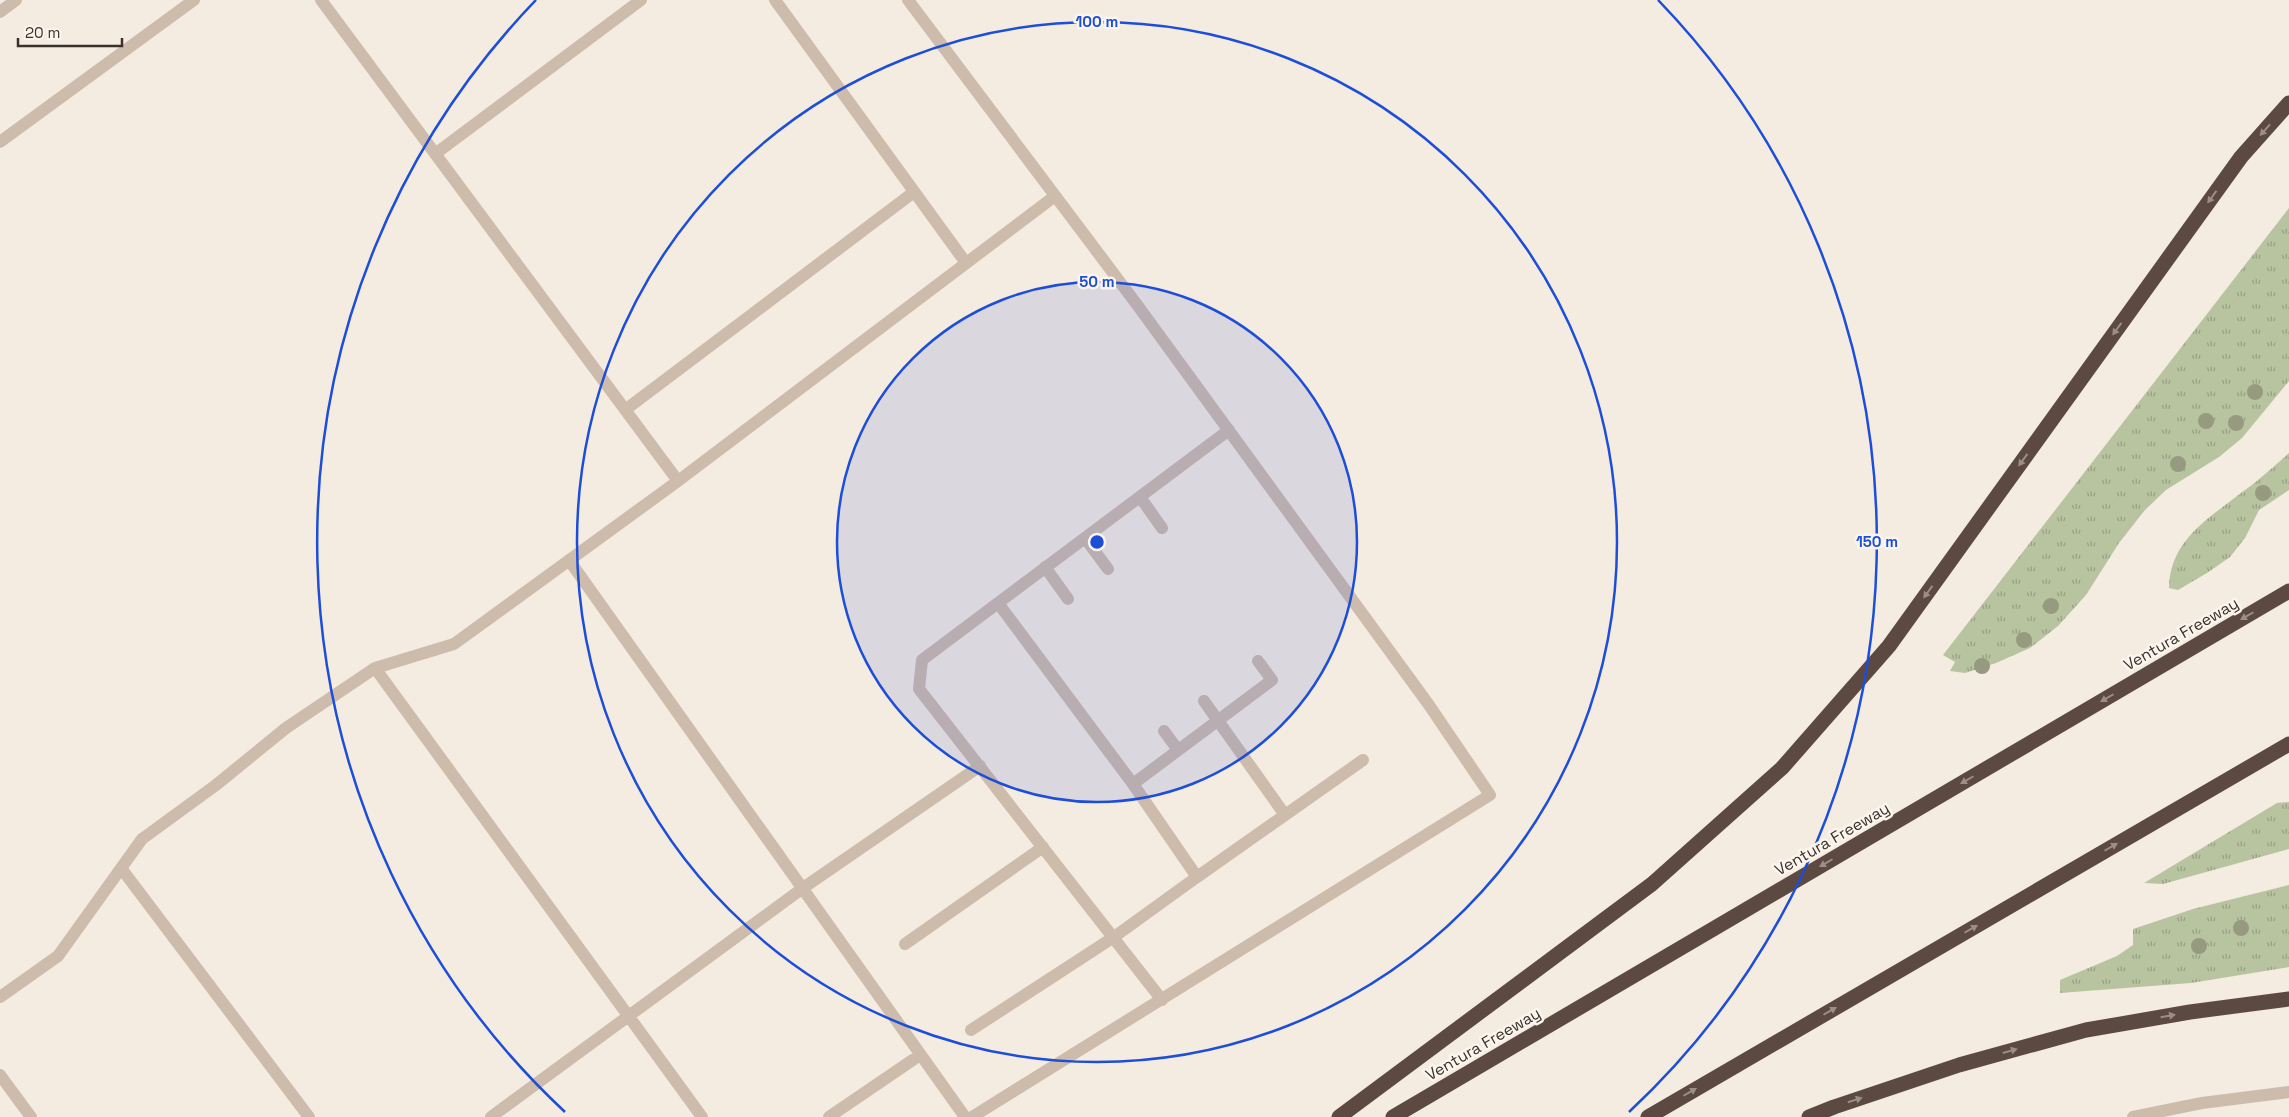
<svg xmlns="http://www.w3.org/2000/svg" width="2289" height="1117" viewBox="0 0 2289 1117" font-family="'Space Grotesk',sans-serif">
<defs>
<pattern id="grass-tufts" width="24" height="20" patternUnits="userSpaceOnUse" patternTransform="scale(1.25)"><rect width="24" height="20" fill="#b8c4a0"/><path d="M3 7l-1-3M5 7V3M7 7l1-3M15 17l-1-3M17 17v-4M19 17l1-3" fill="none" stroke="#97a083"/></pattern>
</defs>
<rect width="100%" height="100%" fill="#f4ebe1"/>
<!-- grass -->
<path fill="url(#grass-tufts)" d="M2289,208V381L2242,438L2219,457L2166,490L2145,510L2119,543L2086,595L2058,626L2030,648L1996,663L1965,673L1950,671L1955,662L1943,655Z
M2289,453V490L2259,510L2245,538L2230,557L2207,573L2178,590L2169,588C2170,540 2208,519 2241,493C2258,481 2273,467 2289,453Z
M2289,802V849L2163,884L2144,883L2277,803Z
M2289,885V967L2191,983L2060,993V980L2117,956L2133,945V929L2193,909Z"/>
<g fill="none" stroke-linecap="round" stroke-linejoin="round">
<!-- service -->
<path stroke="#cdbbac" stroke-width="12" d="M321,0L678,481
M775,0L966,263
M908,0L1138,306L1429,705L1490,795L972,1117
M0,142L194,0
M435,154L641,0
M625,410L914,192
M1140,497L1162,528
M1085,538L1108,569
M569,560L965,1117
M1045,567L1068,599
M998,603L1133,784L1272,680L1258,661
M375,668L702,1117
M1204,701L1285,815
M1164,731L1178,750
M121,868L309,1117
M1197,877L1363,760
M905,944L1043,847
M0,997L58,956L142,839L216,785L286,728L375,668L454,644L678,481L1055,196
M1162,1000L919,689L922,660L1229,430
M971,1030L1114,937L1197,877L1133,784
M0,1075L31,1117
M491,1117L803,888L980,766
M829,1117L920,1055
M2133,1117L2202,1103L2289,1092"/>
<!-- tertiary -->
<path stroke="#cdbbac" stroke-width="12" d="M0,12L16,0"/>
<!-- motorway -->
<path stroke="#5c4a42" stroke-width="15" d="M1339,1117L1652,884L1782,768L1889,646L2241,157L2289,103
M1393,1117L2289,591
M1648,1117L2289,744
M1809,1117L1834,1107L1959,1065L2086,1030L2190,1012L2289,999"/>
</g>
<!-- trees -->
<g fill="#969b7f">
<circle cx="2255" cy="392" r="8"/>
<circle cx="2206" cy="421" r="8"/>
<circle cx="2236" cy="423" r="8"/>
<circle cx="2178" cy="464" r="8"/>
<circle cx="2263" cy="493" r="8"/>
<circle cx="2051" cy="606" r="8"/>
<circle cx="2024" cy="640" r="8"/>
<circle cx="1982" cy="666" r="8"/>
<circle cx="2241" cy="928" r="8"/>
<circle cx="2199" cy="946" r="8"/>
</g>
<!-- one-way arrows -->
<defs><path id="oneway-solid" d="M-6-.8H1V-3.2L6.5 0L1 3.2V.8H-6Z" transform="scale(1.25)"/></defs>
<g fill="#9c8e87">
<use href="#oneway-solid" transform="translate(2265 130) rotate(132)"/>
<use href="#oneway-solid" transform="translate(2212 197) rotate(126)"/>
<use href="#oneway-solid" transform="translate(2117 329) rotate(126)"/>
<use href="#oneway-solid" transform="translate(2023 460) rotate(126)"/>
<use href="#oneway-solid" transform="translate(1928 592) rotate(126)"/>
<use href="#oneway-solid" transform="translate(2247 616) rotate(150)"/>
<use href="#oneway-solid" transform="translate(2107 698) rotate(150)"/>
<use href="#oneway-solid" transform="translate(1967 780) rotate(150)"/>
<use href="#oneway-solid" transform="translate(2111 847) rotate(-30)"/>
<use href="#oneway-solid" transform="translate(1826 863) rotate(150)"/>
<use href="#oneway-solid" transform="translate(1971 929) rotate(-30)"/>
<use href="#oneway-solid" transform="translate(1830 1011) rotate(-30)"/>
<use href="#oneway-solid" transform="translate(2168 1016) rotate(-10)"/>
<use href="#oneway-solid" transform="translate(2010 1051) rotate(-16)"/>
<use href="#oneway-solid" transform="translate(1690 1092) rotate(-30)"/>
<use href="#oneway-solid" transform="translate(1855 1100) rotate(-18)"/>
</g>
<!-- distance rings -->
<circle cx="1097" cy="542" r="260" fill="#1d4ed8" fill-opacity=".12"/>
<g fill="none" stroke="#1d4ed8" stroke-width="2.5">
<circle cx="1097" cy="542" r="260"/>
<circle cx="1097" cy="542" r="520"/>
<path d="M565 1112A780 780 0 0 1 536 0M1658 0A780 780 0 0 1 1629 1112"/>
</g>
<g text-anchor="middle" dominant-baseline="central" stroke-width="5" stroke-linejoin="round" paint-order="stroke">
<!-- street labels -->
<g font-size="16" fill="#3b302b" stroke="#fbf5ee">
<text transform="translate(2181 634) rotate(-30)">Ventura Freeway</text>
<text transform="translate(1832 839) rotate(-30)">Ventura Freeway</text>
<text transform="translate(1483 1044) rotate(-30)">Ventura Freeway</text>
</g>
</g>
<circle cx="1097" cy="542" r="8" fill="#1d4ed8" stroke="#fbf5ee" stroke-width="2.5"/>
<g font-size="15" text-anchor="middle" font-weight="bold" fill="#1d4ed8" stroke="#fbf5ee" stroke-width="5" stroke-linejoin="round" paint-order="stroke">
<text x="1097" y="27">100 m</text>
<text x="1097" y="287">50 m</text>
<text x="1877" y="547">150 m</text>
</g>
<!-- scale -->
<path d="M18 38v8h104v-8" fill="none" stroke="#3b302b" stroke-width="2.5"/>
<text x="25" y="38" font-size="15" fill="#3b302b" stroke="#fbf5ee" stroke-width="4" paint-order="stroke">20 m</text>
</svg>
